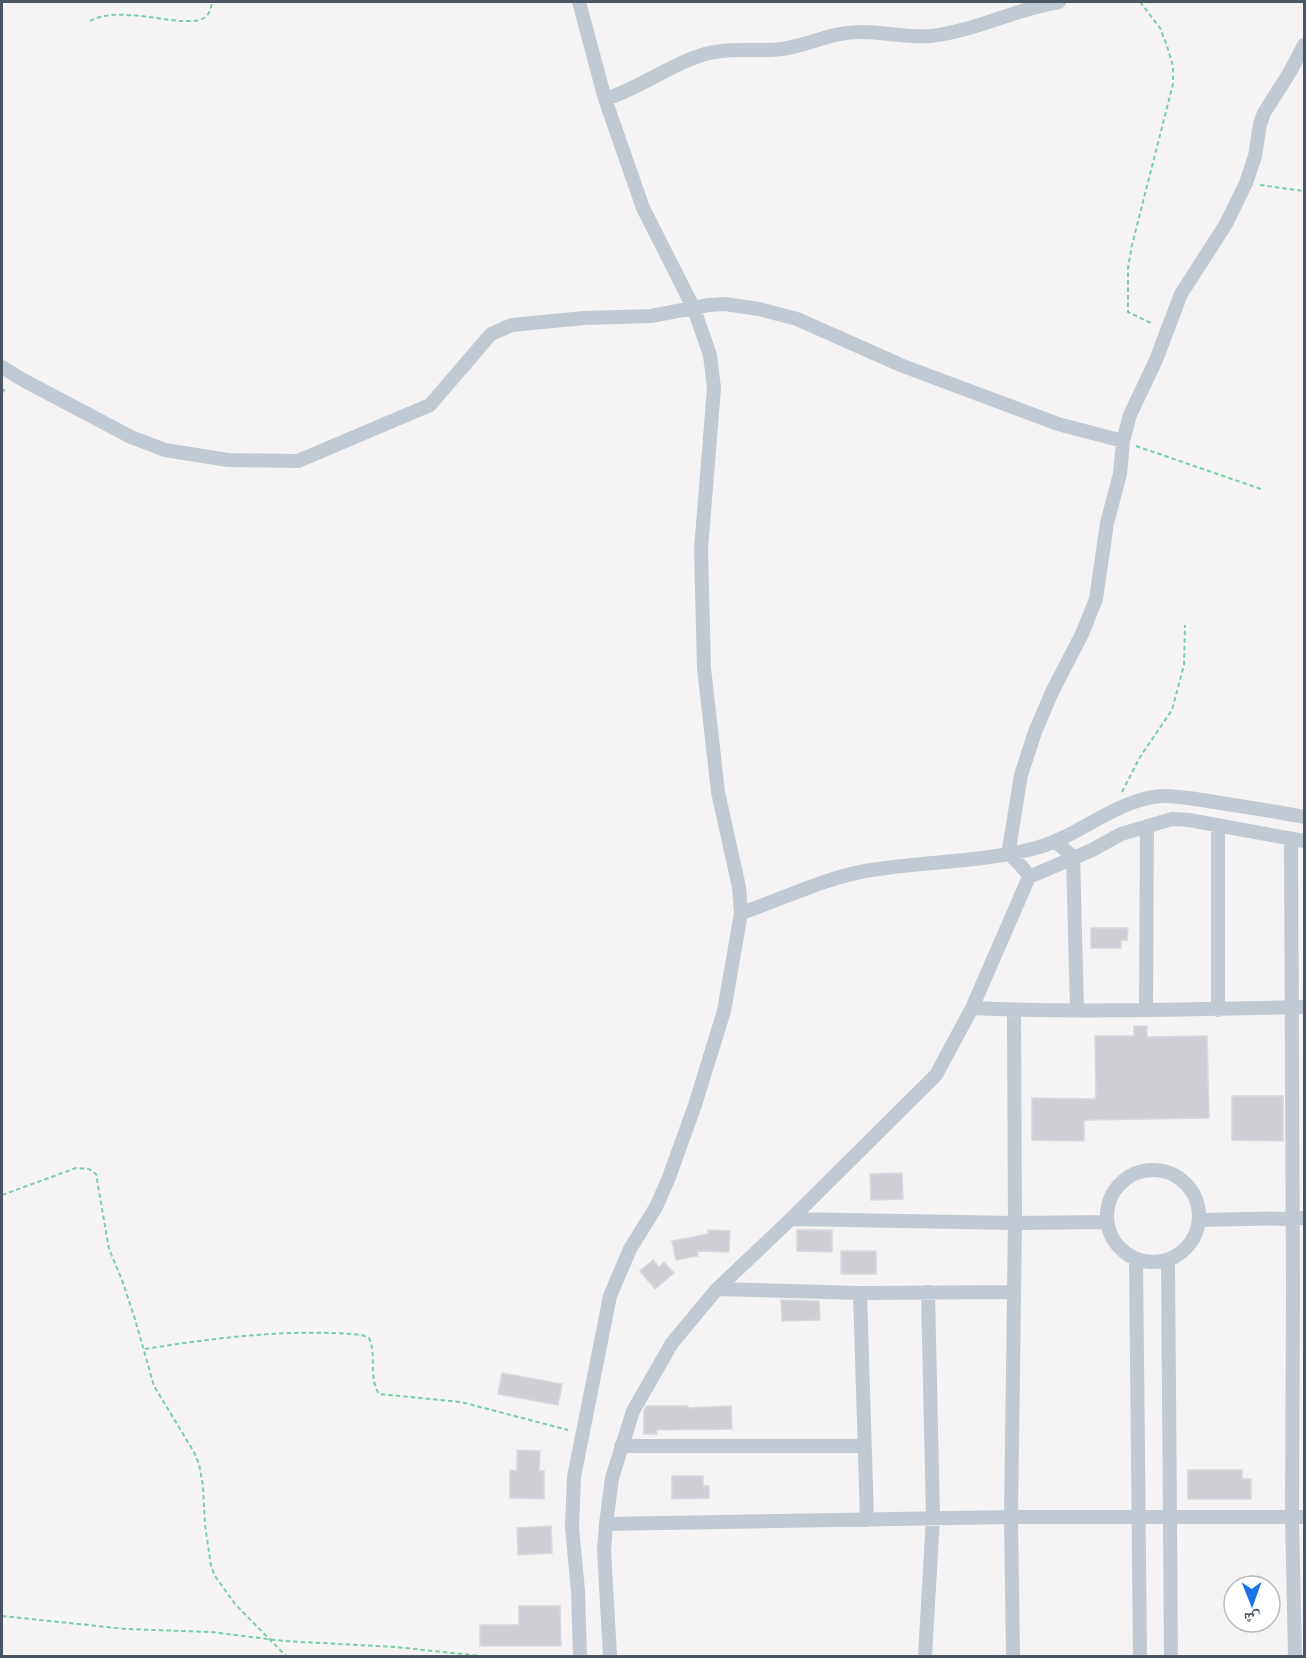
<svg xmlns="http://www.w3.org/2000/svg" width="1306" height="1658" viewBox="0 0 1306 1658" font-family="'Asap Condensed','Noto Naskh Arabic',sans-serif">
<rect width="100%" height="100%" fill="#f5f3f3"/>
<!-- building -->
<path fill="#cdcfd5" stroke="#d7d9de" stroke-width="1.5" d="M1091,928H1128L1127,940H1121V948H1091Z
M1134,1026H1147V1037L1207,1036L1209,1118L1084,1120V1141L1032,1140V1098L1096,1099L1095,1036H1134Z
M1232,1096H1283V1141L1232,1140Z
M902,1173L903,1199L871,1200L870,1174Z
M708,1230L730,1231L729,1252L697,1251L698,1256L676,1260L672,1241L708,1234Z
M797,1230H832V1252L797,1251Z
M841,1251H876V1274H841Z
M653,1260L659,1267L664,1262L674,1273L655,1289L640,1271Z
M781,1300L819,1301L820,1320L782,1321Z
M502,1373L562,1384L558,1405L498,1394Z
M646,1406H688V1408L731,1406L732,1429L656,1430L657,1434H644V1411Z
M517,1450L540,1451L539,1471H544V1499L510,1498V1470L517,1471Z
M1188,1470H1242V1479H1251V1499H1188Z
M672,1476H703V1486H709V1498L672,1499Z
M551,1526L552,1553L518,1555L517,1528Z
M519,1606H560L561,1646H480V1625H519Z"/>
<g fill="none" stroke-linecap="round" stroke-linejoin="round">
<!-- path -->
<path stroke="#7ad0a6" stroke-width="2" stroke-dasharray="4.5 3" stroke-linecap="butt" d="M1140,2L1160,28L1167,46L1173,66V84L1132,245L1128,268V312L1153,324
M90,21C113,8 155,19 180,21C188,21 197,22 204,18C210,14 211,8 212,2
M1260,185L1304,191
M2,393L6,387
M1136,446L1261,489
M1122,792L1140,757L1172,710L1184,665L1185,625
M2,1195L76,1168L89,1169L96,1174L109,1249L122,1280L135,1319L154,1386L194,1452L199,1464L203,1486L205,1525L211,1566L215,1576L235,1604L286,1656
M145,1349C213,1338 292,1328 362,1335L369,1338C377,1355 368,1377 379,1394L461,1402L568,1430
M2,1616L126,1629L211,1632L284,1641L395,1647L481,1656"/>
<!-- street -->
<path stroke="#c1cad2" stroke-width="14" d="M579,2L605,99L643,208L694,309L710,355L714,388L701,549L704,668L718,792L739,887L741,913L724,1011L695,1105L668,1180L656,1207L630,1249L610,1296L574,1477L572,1527L578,1591L580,1656
M605,99C641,88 670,64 705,54C730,47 756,52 782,49C809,45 835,31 862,32C885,32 908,38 931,36C975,31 1015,9 1059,2
M2,367L23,380L131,437L165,450L228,460L298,461L430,405L491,334L512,325L584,318L651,316L709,305L725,304L759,309L797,319L903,366L1058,424L1123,441L1130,415L1156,360L1181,294L1226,224L1246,183L1255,156L1260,124L1264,113L1290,72L1304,45
M1291,839L1293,1289L1292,1517L1295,1656
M1055,841L1073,857L1077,1009
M1029,877C1023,864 1010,859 1009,849L1021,775L1035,732L1052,692L1082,634L1096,599L1107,523L1120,474L1123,441
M741,913C783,899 822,879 865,871C922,861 980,863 1036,848C1080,836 1115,800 1161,796C1179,795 1198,800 1215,802C1245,807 1275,811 1304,817
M972,1008C1083,1013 1194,1009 1304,1007
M1146,1009L1147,826
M1218,1010V825
M1107 1216a46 46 0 1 1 92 0a46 46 0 1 1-92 0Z
M791,1219L1015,1223L1107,1222
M1199,1220L1304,1218
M1136,1259L1140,1656
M1168,1260L1171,1656
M717,1289L860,1293L1014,1292
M860,1293L867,1520
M621,1446H863
M606,1524L1011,1517H1304
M610,1656L604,1550L606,1524L612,1478L633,1411L672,1343L717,1289L791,1219L936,1075L972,1008L1029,877L1092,850L1121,834L1172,819L1189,820L1304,841
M925,1656L933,1518L928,1292
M1013,1656L1011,1517L1015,1223L1014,1010"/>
</g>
<!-- border -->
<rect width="1306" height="1658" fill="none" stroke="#4a5661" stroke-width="6"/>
<!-- north arrow -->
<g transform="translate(1252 1604) rotate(179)"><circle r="28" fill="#ffffff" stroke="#b7bbc0" stroke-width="1.5"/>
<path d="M0-4.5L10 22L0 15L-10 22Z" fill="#1a73e8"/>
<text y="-9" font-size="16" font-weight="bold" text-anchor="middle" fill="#4a5661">ش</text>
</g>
</svg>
